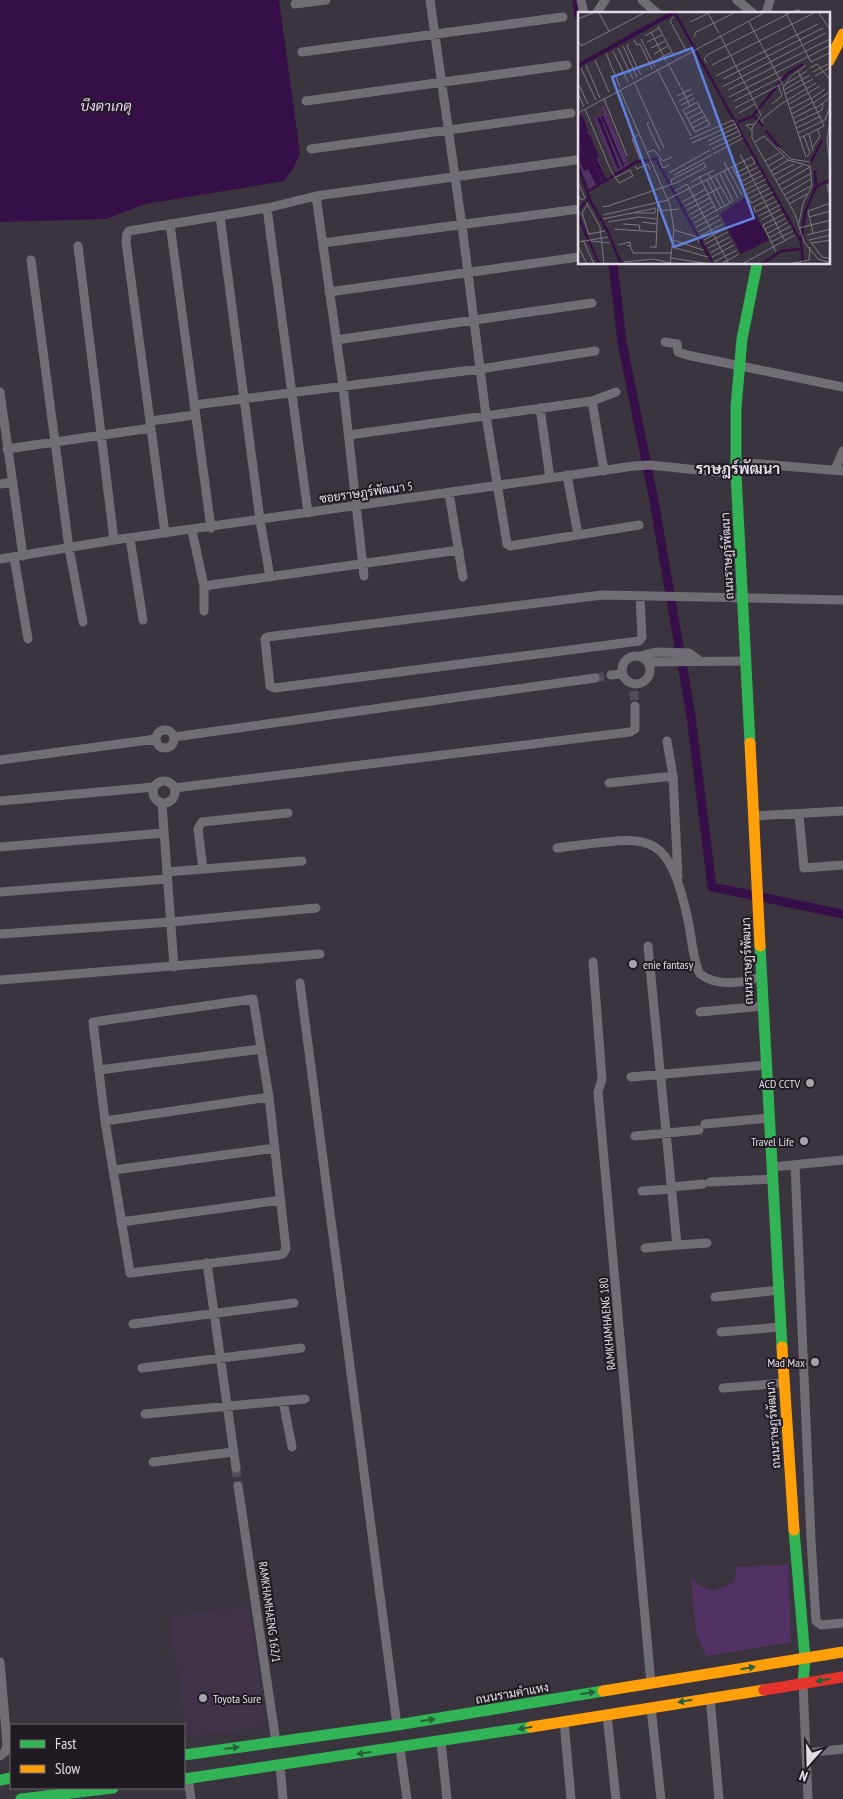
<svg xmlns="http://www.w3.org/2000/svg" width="843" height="1799" viewBox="0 0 843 1799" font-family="'PT Sans Narrow',Sarabun,sans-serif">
<rect width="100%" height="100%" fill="#3a343e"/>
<!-- built -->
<path fill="#413449" d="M249,1606L266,1726L187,1737L170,1617Z"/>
<!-- green -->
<path fill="#533165" d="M788,1565L791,1642L706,1656L696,1632L691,1579L695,1580L700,1586L714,1591L734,1582L737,1567Z"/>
<!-- water -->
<path fill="#360f48" d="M0,0H279L300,154L293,169L284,181L145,204L106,219L0,222Z"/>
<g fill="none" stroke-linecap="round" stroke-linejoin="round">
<!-- canal -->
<path stroke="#360f48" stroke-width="9" d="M577,0L579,16
M613,264L622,342L654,501L691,716L712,887L843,914"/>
<!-- street-tunnel -->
<path stroke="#534d57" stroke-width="9" stroke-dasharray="9 4.5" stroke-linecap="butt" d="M595,678L611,675
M634,691L635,706
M236,1468L238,1486"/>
<!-- street -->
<path stroke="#716d75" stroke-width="9" d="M430,0L462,226L486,416L507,544L510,546L639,525
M581,0L584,14
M642,0L658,14
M737,0L754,14
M295,4L326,0
M596,14L605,0
M766,14L770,0
M797,14H798
M302,52L563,17
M306,101L567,65
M311,149L571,113
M316,196L343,386L364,576
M267,208L308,513
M220,216L260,520L270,577
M170,224L211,528
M323,243L579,209
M78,246L114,540
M31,260L69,548L83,622
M329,292L579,257
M336,340L592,303
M665,342L677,344L678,352L687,355L843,387
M0,392L23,556
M592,401L604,471
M194,405L480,369L595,351
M540,408L550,478
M150,421L195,415
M349,435L592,401L616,392
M7,449L151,428
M737,462L843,471
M835,470L843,451
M567,475L578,535
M0,484L11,482
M449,493L463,577
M192,531L204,586V611
M165,533L126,242L127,234L129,231L267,208L316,196L576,160
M130,539L143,620
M14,557L28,639
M0,559L114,540L634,466L650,465L736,474
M204,586L459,550
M640,596L642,637L639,641L275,688L270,686L265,639L267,637L602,595L843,600
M640,656L656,652L689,653L700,661
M622 670a14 14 0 1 1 28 0a14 14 0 1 1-28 0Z
M648,662L746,661
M611,675L622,674
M156 739a9 9 0 1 1 18 0a9 9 0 1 1-18 0Z
M174,737L595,678
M667,741L673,776
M0,760L156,739
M153 792a11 11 0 1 1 22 0a11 11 0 1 1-22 0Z
M609,783L673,776L678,877
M174,788L630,732L635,729V706
M0,801L154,787
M162,804L174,967
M799,815L804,868L843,865
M755,816L843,811
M0,847L164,833
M557,848C648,837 668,823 689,925C692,940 693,961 700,974C717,987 742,983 761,977
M203,869L198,829L202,822L288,813
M167,872L302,861
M0,892L167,879
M0,934L171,922L316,908
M593,962L602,1079L598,1092L651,1684
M0,980L320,954
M300,983L397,1725
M253,999L269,1097L286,1249L283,1254L279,1255L130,1273L105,1121L93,1022Z
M700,1012L763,1006
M99,1070L261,1049
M631,1077L767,1065
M105,1121L269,1097
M705,1124L770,1118
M635,1136L699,1130
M795,1165L811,1540L816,1621L821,1625L843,1623
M772,1167L843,1160
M114,1170L275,1148
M710,1182L773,1179
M672,1187L703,1184
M642,1191L672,1189
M121,1222L281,1200
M677,1245L707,1243
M645,1248L677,1245L648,946
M207,1263L236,1468
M715,1297L779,1290
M133,1324L294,1303
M721,1332L781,1327
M142,1368L301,1348
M723,1388L785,1383
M283,1401L292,1447
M145,1414L305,1399
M153,1462L233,1452
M238,1486L276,1742
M0,1662L7,1744L5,1752L0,1756
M803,1684L808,1799
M710,1697L719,1799
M651,1708L661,1799
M607,1715L616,1799
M564,1721L571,1799
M441,1742L447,1799
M400,1748L407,1799
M806,1753L843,1749
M280,1765L283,1799
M188,1778L191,1799"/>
<!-- fast -->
<path stroke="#30b455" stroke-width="11" d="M750,743L736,474V407L742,339L757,264
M760,946L782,1347
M794,1530L805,1658
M803,1684L805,1658
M184,1755L397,1725L603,1691
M184,1779L531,1727
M0,1780L11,1778
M21,1799L113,1788"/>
<!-- slow -->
<path stroke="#ff9f0a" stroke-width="11" d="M829,61L843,34
M750,743L760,946
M782,1347L794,1530
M603,1691L843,1652
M531,1727L764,1690"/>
<!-- jam -->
<path stroke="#e5322d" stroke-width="11" d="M764,1690L843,1677"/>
</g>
<!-- one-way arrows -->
<defs><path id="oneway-solid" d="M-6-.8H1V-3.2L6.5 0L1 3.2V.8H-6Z" transform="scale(1.25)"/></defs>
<g fill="#276039">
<use href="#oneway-solid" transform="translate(748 1668) rotate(-10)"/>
<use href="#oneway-solid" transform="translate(823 1680) rotate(170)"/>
<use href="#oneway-solid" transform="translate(588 1693) rotate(-9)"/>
<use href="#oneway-solid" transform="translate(685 1701) rotate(170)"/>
<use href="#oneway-solid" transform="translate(428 1720) rotate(-9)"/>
<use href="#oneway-solid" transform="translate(525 1728) rotate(171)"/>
<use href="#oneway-solid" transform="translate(232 1748) rotate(-8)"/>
<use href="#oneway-solid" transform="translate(364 1753) rotate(172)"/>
</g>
<!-- markers -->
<g fill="#a8a2ac" stroke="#201b22" stroke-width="2">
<circle cx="633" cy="964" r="5"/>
<circle cx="810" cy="1083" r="5"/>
<circle cx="804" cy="1141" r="5"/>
<circle cx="815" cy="1362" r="5"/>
<circle cx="203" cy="1698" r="5"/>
</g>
<g text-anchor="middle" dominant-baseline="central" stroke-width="4" stroke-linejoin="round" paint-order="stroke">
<!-- street labels -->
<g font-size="12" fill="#e3dde7" stroke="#201b22">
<text transform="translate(366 492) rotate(-8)">ซอยราษฎร์พัฒนา 5</text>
<text transform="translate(727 556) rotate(-93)">ถนนราษฏร์พัฒนา</text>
<text transform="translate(747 961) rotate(-92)">ถนนราษฏร์พัฒนา</text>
<text transform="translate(607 1324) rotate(-95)">RAMKHAMHAENG 180</text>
<text transform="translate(773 1425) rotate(-94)">ถนนราษฏร์พัฒนา</text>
<text transform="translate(270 1612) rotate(82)">RAMKHAMHAENG 162/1</text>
<text transform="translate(512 1693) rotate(-10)">ถนนรามคำแหง</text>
</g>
<!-- poi labels -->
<g font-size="12" fill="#e3dde7" stroke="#201b22" text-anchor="end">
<text x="643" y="964" text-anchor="start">enie fantasy</text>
<text x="800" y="1083">ACD CCTV</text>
<text x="794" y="1141">Travel Life</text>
<text x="805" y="1362">Mad Max</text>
<text x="213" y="1698" text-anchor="start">Toyota Sure</text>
</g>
<!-- water labels -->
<g font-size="14" font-style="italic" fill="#efd7fd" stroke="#201b22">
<text x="106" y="106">บึงตาเกตุ</text>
</g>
<!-- quarter labels -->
<g font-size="15" font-weight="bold" fill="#e3dde7" stroke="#201b22">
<text x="738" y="468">ราษฎร์พัฒนา</text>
</g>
</g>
<!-- overview -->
<g transform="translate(578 12)">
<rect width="252" height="252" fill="#3a343e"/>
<path d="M26,94L51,153L38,160L16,106L26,101L23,95ZM23,103L46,153L44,155L23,104ZM22,105L42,156L40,157L19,106ZM4,101L28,168L12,178L0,150V104Z" fill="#533165" fill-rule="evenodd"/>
<path d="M91,1H99L0,56V52ZM25,103L46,153L45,155L23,104ZM22,105L42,156L40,157L19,106ZM168,185L191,228L163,242L142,202Z" fill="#360f48"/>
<path fill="none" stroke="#360f48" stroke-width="2.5" d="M97,1L223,230M79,9L97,1M0,53L71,13M3,103L9,120M1,105L19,146M174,105L209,62L225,52M0,110L27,167M160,110L176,104L185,114M0,116L26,169M188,119L202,136M0,121L23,170M10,122L20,145M0,127L21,171M0,134L19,172M0,140L9,158M0,144L7,158M233,150L244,128M0,154L12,188L30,220L43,252M237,158L238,175M9,180L58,150L78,147L135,252M0,199L11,186M0,204L21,252M184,252L203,239L223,237M225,252L223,230L227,200L238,175L253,167"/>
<path fill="none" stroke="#7e7882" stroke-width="1" d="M21,1L31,19M130,1L141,21M208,1L233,50L253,40M241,1L253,19M95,5L92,9L108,38M0,7L15,1M112,10L131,1M171,10L206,75M80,14L96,44M73,20L88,49M142,23L183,103L174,116V126L217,202L226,230L240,247L253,251M67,24L81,16M116,25L118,20L156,1M63,27L77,55M0,28L3,34L66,1M56,28L59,33L62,32L74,57M69,30L84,23M51,32L49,34L63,63M45,34L59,65M40,36L55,67M73,36L87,29M35,39L50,70M28,41L42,75M76,42L90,34M80,47L94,40M17,48L31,80M90,51L102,74M129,51L126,47L129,43L212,1M8,53L22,86M134,53L236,1M228,53L213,64L205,76L228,145M3,56L18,88M232,56L239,52L253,69M79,57L113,124M220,59L246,114M235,60L252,51M138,64L240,12M237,64L253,55M145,67L245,16M56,70L86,136M0,71L10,92M208,72L229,59M103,75L112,94M144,75L248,21M42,78L92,193L96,218L92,252M150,78L252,27M206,78L232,63M0,81L6,95M207,82L235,67M99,84L113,77M151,85L253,33M26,87L49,144M233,87L247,77M101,89L115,82M156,89L204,65M119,90L132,113L117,120L105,98ZM235,91L250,81M194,92L204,84L200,73M211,92L242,74M103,93L117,86M157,96L203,72M238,96L253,85M7,97L33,159L41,171L55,164L52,158L38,165M212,97L233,86M0,101L186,1M161,101L177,92M253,101L249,128L253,161M108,102L122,95M214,102L235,90M216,106L237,95M110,107L125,99M71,110L69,112L82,139M186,111L183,108L203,92L238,71M217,111L244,98L245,91M112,112L127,104M115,116L129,108M219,116L243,104M173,118L168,113L176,112M220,121L247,108L253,92M231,122L235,139M60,123L54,127L62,147M226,124L232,141L229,145M222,126L246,114M112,127L155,108L163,123L134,137M130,129L159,115M177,130L186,124L210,148L232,154L234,174L225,191L221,211M114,131L157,112M131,133L161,119M200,135L213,147L232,150M235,135L242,124L239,117M70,140L76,138L85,149L94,145M135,142L165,126M162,142L207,229M81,147L85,156L91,153M187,149L201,141M146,150L164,183M57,154L59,157L70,152L72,157M190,154L206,145M154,155L173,191L195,180M146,159L160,186M193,159L210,148M91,161L132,138M130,161L147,194M96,163L134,143M195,163L216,152M121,164L139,199M137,164L152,191M160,165L180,155M129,168L143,196M198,168L225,153M0,170L7,186L3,188L0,183M113,170L136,158M162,170L183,159M253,172L249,173L253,189M201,173L232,155M165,174L185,163M167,178L188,167M203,178L234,161M97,179L109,172L151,252M169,182L189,172M206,183L233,167M196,185L176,195L177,200L199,189M172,186L192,176M90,187L174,145L177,151L158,161M209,187L233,174M8,190L22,215L26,252M104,190L128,177M211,192L229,182M9,193L4,201L11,223M107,194L143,175M24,195L30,194L98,171L128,155L126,151L93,168L94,172M109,198L132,186M80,199L101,197M57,201H77L78,197M25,203L90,188M111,203L134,190M181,204L202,193M231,205L253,199M25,207L78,196M113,207L137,194M183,208L203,197M30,210L61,205L79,207M64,210L79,212M116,211L155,189L142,162M45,212L61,213L62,218M118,215L141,203M221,216L253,208M36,217L79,220M96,218L119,225L121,231M187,218L185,213L206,202M120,220L143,207M235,221L230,199L253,191M11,222L27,219M189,222L210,210M229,223L253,217M122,224L145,212M191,226L213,214M5,228L16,252M95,228L125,238M126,228L148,216M231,228L253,223M13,229L32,231M232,229L244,245L253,247M0,230L30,225M193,230L215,219M234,231L253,228M127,232L150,220M40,233L52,230V233M0,234L9,252M49,234L52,233L55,241H94M72,235H78L80,191M94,235L130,245M130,236L152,225M198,240L187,217L208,206M132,241L154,229M134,245L156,233M93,246L132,252M46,250L76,247L96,252M136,250L159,238M143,252L161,242M164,252L217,223M211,252L231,248L232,235"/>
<path fill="#6280dd" fill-opacity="0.15" stroke="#6280dd" stroke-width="2.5" d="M114,36L176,206L96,235L34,65Z"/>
<rect width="252" height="252" fill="none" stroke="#e3dde7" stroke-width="2.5"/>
</g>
<!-- legend -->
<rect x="10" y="1724" width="175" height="65" fill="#201b22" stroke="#6e6971"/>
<rect x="20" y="1740" width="25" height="8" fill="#30b455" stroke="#6e6971"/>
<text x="55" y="1749" font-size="15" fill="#e3dde7">Fast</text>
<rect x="20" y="1765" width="25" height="8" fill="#ff9f0a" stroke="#6e6971"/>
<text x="55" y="1774" font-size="15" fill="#e3dde7">Slow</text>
<!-- north arrow -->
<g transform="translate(808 1764) rotate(200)" stroke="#201b22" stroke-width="4" paint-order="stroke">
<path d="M0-4L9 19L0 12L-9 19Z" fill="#e3dde7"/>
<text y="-8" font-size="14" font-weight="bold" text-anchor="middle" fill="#e3dde7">N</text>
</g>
</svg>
